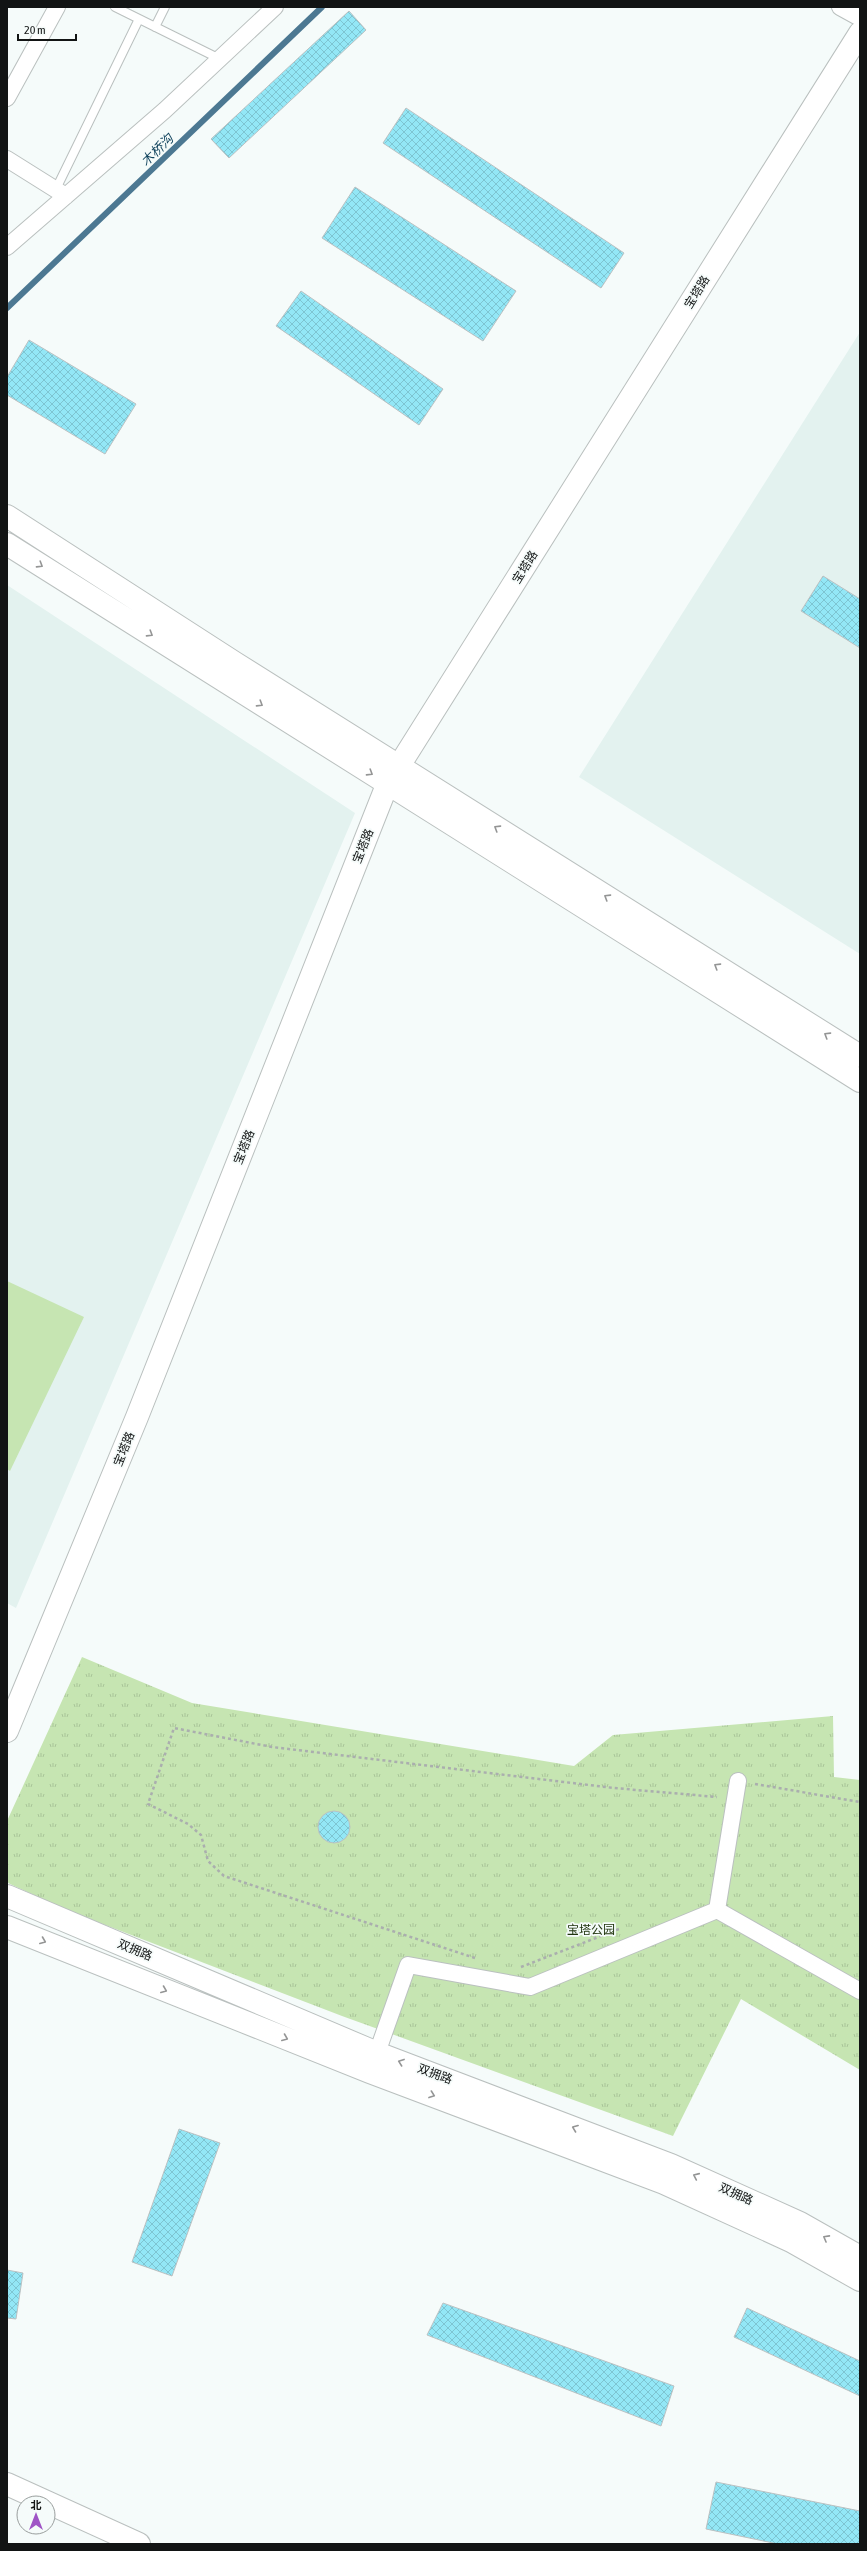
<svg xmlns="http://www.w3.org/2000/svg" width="867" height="2551" viewBox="0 0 867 2551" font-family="'Asap Condensed','Noto Sans SC',sans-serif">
<defs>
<pattern id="park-tufts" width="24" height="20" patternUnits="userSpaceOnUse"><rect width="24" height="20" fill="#c6e5b2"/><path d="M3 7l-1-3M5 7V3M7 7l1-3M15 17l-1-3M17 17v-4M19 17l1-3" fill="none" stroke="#a9c498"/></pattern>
<pattern id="building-cross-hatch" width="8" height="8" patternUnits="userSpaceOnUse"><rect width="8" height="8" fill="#93e7f6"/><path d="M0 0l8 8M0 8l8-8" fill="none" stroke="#7ec5d2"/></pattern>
</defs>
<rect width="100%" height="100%" fill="#f5fbfa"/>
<!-- built -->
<path fill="#e3f2ef" d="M860,332V954L579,777Z
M7,585L355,813L16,1608L7,1603Z"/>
<!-- grass -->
<path fill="#c6e5b2" d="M7,1281L84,1317L10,1471L7,1469Z"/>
<!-- park -->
<path fill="url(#park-tufts)" d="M82,1657L192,1703L574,1766L613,1735L833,1716L834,1777L860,1780V2070L741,1999L673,2136L342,2016L69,1911L10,1884L7,1882V1821Z"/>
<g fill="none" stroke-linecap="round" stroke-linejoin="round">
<!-- stream -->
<path stroke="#4c7892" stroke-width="6" d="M7,308L322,7"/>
</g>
<!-- building -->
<path fill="url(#building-cross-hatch)" stroke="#bbc1c2" d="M349,11L366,30L229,158L211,139Z
M406,108L624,253L601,288L383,143Z
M355,187L516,291L483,341L322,238Z
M301,291L443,389L419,425L276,326Z
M29,340L136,404L105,454L7,395V377Z
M823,576L860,599V648L801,611Z
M318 1827a16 16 0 1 1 32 0a16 16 0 1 1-32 0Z
M179,2129L220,2143L172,2276L132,2262Z
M7,2270L23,2273L16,2319L7,2318Z
M443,2303L674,2386L661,2426L427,2335Z
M747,2308L860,2361V2396L734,2337Z
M716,2482L860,2511V2544H778L706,2529Z"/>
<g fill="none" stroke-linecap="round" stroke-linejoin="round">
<!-- lane casing -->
<g stroke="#bac0bf" stroke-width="10">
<path id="lane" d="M115,7L220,59
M155,27L165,7
M56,189L139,19"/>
</g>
<!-- street casing -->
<g stroke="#bac0bf" stroke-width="18">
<path id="street" d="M840,7L860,18
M7,98L57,7
M7,159L66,196
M7,247L165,110L275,7
M717,1910L860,1991
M717,1910L738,1781
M377,2053L408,1965L530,1987L717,1910"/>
</g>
<!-- secondary casing -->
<g stroke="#bac0bf" stroke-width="24">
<path id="secondary" d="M7,1731L137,1417L387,785L860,33
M7,1896L377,2053L671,2165L800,2223L860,2257
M7,1927L370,2072L664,2183L791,2241L860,2280
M7,2484L139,2544"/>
</g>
<!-- primary casing -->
<g stroke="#bac0bf" stroke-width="24">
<path id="primary" d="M7,516L235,663L860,1056
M7,544L860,1081"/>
</g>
<!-- path -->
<path stroke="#aaaeae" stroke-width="2.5" stroke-dasharray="3 3" stroke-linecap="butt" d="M755,1784L860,1802
M475,1958L224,1876L208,1861L201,1835L188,1824L148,1804L174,1728L272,1747L614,1788L717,1797
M521,1967L619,1929"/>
<!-- lane -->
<use href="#lane" stroke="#fff" stroke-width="8"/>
<!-- street -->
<use href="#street" stroke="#fff" stroke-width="16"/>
<!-- secondary -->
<use href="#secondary" stroke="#fff" stroke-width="22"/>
<!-- primary -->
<use href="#primary" stroke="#fff" stroke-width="22"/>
</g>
<!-- one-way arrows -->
<defs><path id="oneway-chevron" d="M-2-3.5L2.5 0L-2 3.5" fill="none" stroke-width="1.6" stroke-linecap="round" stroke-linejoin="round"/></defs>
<g stroke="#949595">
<use href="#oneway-chevron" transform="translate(40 565) rotate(32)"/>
<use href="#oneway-chevron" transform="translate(150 634) rotate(32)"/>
<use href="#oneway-chevron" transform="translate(260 704) rotate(32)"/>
<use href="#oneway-chevron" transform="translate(370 773) rotate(32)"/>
<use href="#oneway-chevron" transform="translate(497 828) rotate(-148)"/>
<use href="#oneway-chevron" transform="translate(607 897) rotate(-148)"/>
<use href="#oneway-chevron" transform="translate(717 966) rotate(-148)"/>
<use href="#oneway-chevron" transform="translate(827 1035) rotate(-148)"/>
<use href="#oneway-chevron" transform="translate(43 1941) rotate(22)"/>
<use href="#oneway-chevron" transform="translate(164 1990) rotate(22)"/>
<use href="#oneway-chevron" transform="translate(285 2038) rotate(22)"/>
<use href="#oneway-chevron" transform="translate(401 2062) rotate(-160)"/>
<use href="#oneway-chevron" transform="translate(432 2095) rotate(20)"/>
<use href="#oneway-chevron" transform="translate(575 2128) rotate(-159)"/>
<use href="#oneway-chevron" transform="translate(696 2176) rotate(-156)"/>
<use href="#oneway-chevron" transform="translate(826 2238) rotate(-151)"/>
</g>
<g text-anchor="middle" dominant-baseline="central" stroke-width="3.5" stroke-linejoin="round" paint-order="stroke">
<!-- street labels -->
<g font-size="12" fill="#121414" stroke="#f5fbfa">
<text transform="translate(697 292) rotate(-58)">宝塔路</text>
<text transform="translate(525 567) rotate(-58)">宝塔路</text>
<text transform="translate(363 846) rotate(-68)">宝塔路</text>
<text transform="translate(244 1147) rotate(-68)">宝塔路</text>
<text transform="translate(124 1449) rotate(-68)">宝塔路</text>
<text transform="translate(135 1950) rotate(23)">双拥路</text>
<text transform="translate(435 2074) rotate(20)">双拥路</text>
<text transform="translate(736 2194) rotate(24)">双拥路</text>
</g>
<!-- park labels -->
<g font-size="12" fill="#20350e" stroke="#f5fbfa">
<text x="591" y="1930">宝塔公园</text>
</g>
<!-- water labels -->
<g font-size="13" font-style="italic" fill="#13455f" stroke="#f5fbfa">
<text transform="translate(157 150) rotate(-44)">木桥沟</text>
</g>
</g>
<!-- border -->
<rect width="867" height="2551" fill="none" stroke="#121414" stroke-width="16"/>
<!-- north arrow -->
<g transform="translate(36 2515)"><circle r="19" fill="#f5fbfa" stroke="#9a9f9e"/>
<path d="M0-3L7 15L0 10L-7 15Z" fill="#9f54c6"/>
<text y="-6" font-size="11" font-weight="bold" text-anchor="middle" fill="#121414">北</text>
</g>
<!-- scale -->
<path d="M18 34v6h58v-6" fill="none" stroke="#121414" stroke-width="2"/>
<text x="24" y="34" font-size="12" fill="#121414" stroke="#f5fbfa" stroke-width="3" paint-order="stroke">20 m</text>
</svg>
